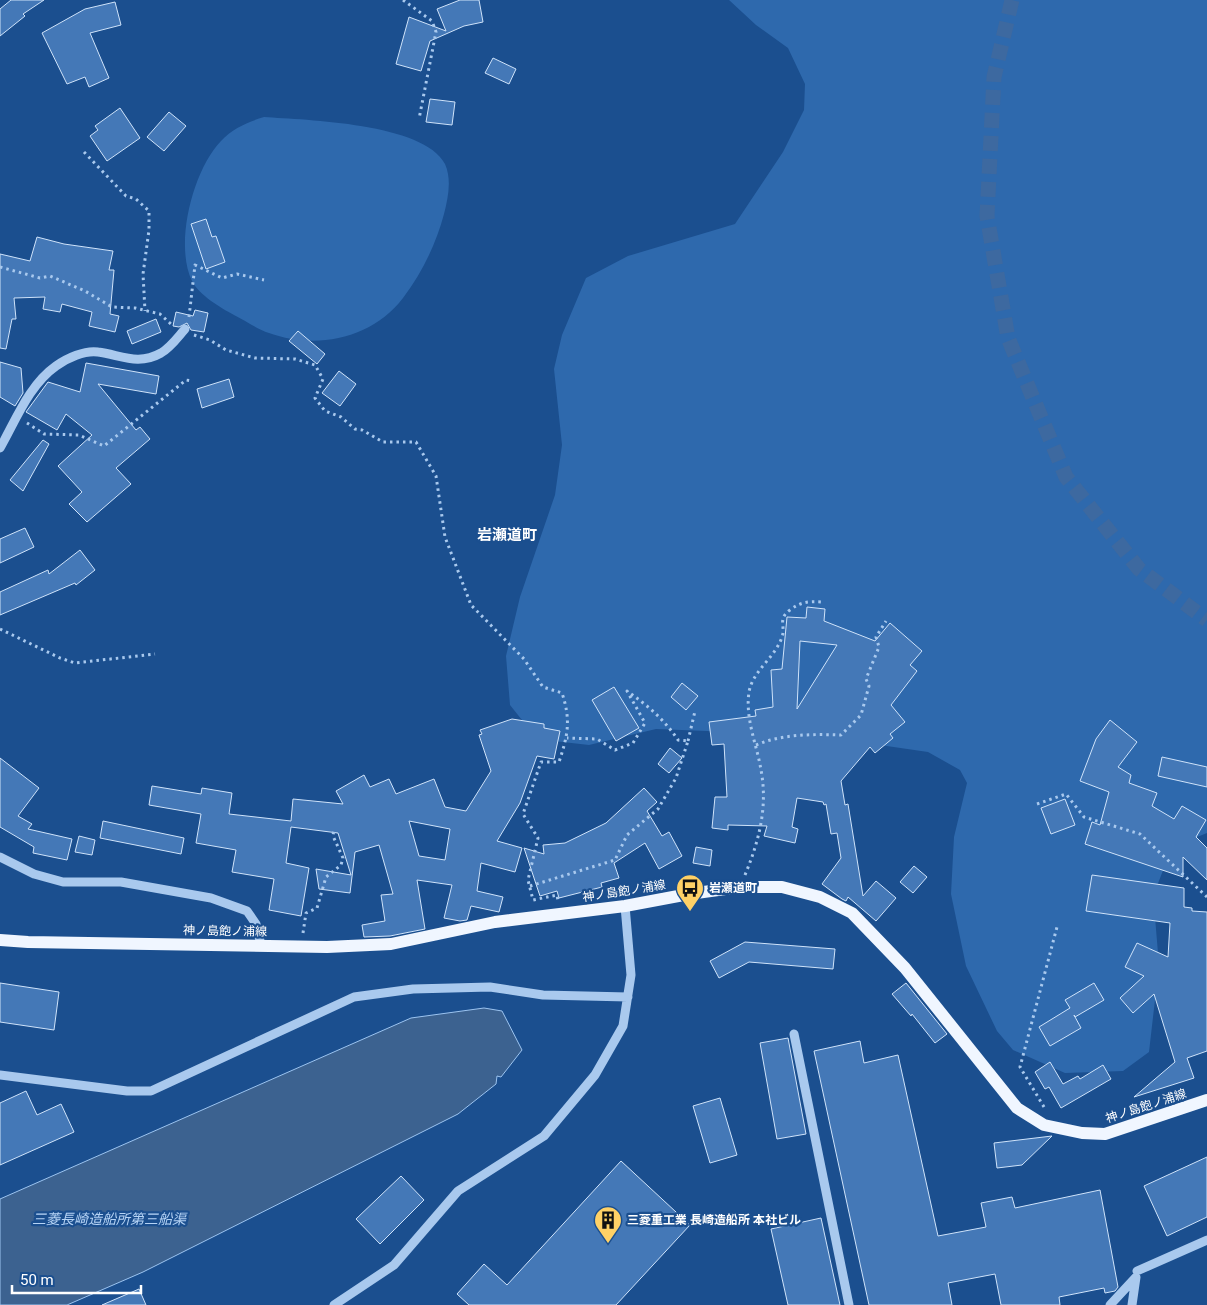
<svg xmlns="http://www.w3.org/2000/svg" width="1207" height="1305" viewBox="0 0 1207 1305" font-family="Roboto,'Noto Sans JP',sans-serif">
<rect width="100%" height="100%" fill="#1b4f8f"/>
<!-- green -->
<path fill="#2e69ad" d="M729,0H1207V833L1172,847L1157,886L1155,917L1159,965L1149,1052L1123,1071L1065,1073L1013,1050L997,1031L966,966L951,894L954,837L967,783L960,770L928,752L811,735L656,729L589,745L554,741L530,730L510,705L506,656L520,597L555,495L562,445L554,369L562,335L586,278L628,256L735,224L783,152L804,110L805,84L788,48L756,25Z
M264,117C306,120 424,123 445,164C452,180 448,198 444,214C436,244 422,273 403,298C372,339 316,350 269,333C257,329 246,321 234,315C221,308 199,295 192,281C174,244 193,170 221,141C233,128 248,122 264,117Z"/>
<!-- water -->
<path fill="#3c6290" stroke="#9cc4f0" d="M484,1008L502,1011L522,1050L501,1077L497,1076L496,1084L458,1114L143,1272L67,1305H0V1199L411,1018Z"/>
<!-- building -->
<path fill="#4478b7" stroke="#cfe3fa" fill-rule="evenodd" d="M11,0H44L23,14L25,16L0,36V9Z
M460,0H479L483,22L464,26L430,41L421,71L396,64L409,17L446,31L437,9Z
M115,2L121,25L90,33L109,78L89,87L85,77L67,84L42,33L85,9Z
M493,58L516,69L509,84L485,73Z
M430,99L455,102L452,125L426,122Z
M120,108L140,138L107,161L90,136L98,130L95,126Z
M169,112L186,126L164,151L147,137Z
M206,219L212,237L216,236L225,262L206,269L191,224Z
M37,237L64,244L113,251L109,270H114L110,314L119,316L115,332L89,326L92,312L62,304L60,312L43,309L45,297L14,298L16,319H12L6,349L0,348V254L30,261Z
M195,310L208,313L204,332L191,330L187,323L179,327L173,326L176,312L193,316Z
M156,319L161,332L132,344L127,331Z
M298,331L325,354L317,364L289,341Z
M0,362L21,368L23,393L15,406L0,397Z
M86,363L159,376L156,394L98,384L136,430L140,427L150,439L116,468L131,484L87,522L69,504L82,492L58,466L92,435L66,414L57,430L26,412L48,382L80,392Z
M339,371L356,384L340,406L322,393Z
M229,379L234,397L202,408L197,389Z
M43,440L49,444L23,491L10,480Z
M25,528L34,547L0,563V539Z
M80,550L95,570L76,585L75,583L0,615V592L48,570L49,574Z
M807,607L825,609L824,621L875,641L890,623L922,651L910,665L917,671L891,705L905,722L890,734L893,738L875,753L870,747L841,781L845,805L848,804L863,896L876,881L896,898L876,921L848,897L846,901L842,899L822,884L841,858L837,833L831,834L826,804L824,805L823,802L797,798L792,827L798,829L795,843L764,836L767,826L728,825V830L712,828L715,797H727L724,744L712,745L709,722L756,716L755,710L773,707L771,670L782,669L787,617L806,618ZM800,641L837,645L797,709Z
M682,683L698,696L686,710L671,697Z
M614,687L639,728L616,741L592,700Z
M512,719L544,724V728L560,731L554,759L537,756L520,803L497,841L522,848L515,872L481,863L477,891L503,897L499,912L471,906L467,920L460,921L444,918L452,885L417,880L425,929L390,936L364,937L362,925L385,921L381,895L393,894L379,845L355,852L350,893L319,889L316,869L351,875L338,833L291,827L286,863L309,868L301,916L269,910L274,879L232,872L236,850L196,843L201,814L149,805L152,786L201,794L202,788L232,793L229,814L291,821L293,799L343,804L336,791L364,775L370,787L389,779L396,794L434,779L445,807L466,811L491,771L479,735L482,734L480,730ZM409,821L450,829L445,860L419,856Z
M1110,720L1137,742L1118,767L1131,775L1129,783L1157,793L1152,806L1174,819L1182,806L1206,820L1196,837L1207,848V880L1183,857V877L1085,844L1092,822L1100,825L1109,792L1080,781L1096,739Z
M670,748L682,758L669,773L658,764Z
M1162,757L1207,767V787L1158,776Z
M0,758L39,788L18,816L32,824L28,829L72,839L67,860L33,853L34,847L0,827Z
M644,788L657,802L647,811L662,836L669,832L682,856L659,869L645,843L614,863L619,878L601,883L602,887L559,898L557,891L540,896L524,848L544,854L543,845L565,843L606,823Z
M1065,799L1075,825L1051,834L1041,808Z
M103,821L184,838L181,854L100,838Z
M79,836L95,840L92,855L75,852Z
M696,847L712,850L710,866L693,863Z
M914,866L927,877L913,893L900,882Z
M1092,875L1184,888V907L1192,908V911L1207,912V1051L1187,1058L1194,1078L1134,1097L1175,1062L1154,994L1133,1013L1120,998L1144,976L1125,967L1137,943L1168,957L1170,923L1086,911Z
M745,942L835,949L833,969L749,962L719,978L710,961Z
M0,983L59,992L54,1030L0,1022Z
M906,983L947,1034L935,1043L912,1014L911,1016L892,994Z
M1094,983L1104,1000L1075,1017L1074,1015L1081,1028L1050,1046L1039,1027L1070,1008L1065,1000Z
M788,1038L806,1134L777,1139L760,1043Z
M860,1041L864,1063L898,1055L938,1236L986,1227L981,1203L1012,1197L1015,1208L1100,1190L1118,1287L1115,1291L1105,1293L1104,1288L1059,1297L1060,1305H1001L995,1274L948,1283L952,1305H869L814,1051Z
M1050,1062L1063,1084L1078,1076L1080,1079L1103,1065L1111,1079L1061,1108L1049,1087L1045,1089L1035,1072Z
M26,1091L37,1115L61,1104L74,1132L0,1165V1103Z
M720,1098L737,1155L710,1163L693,1106Z
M1052,1136L1022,1165L997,1168L994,1143Z
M1207,1157V1217L1167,1236L1144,1186Z
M621,1161L690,1225L616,1305H469L457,1294L484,1264L507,1285Z
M401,1176L424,1200L380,1244L356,1219Z
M821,1218L840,1305H788L771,1229Z
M139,1289L146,1305H102Z"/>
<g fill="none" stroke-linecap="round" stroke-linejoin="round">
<!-- highway-tunnel -->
<path stroke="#3d69a0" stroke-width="15" stroke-dasharray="15 8" stroke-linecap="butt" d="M1012,0L994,77L987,216L1008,338L1066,477L1139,569L1207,620"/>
<!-- path -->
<path stroke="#a9c9ee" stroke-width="3" stroke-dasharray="2.5 4" stroke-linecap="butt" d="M403,0L432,21L436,32L419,119
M84,152L126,196L136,199L149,211V230L143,274L145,311
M0,267L40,278L50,276L85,291L112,307L135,308L160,314L172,325
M189,317L195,265L222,278L237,274L264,280
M194,335L210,340L226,350L255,358L295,359L315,365L323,379L315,398L325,411L341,417L355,429L362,430L383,442H416L436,476L445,537L471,605L524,659L543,687L562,693C571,720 568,735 559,762H541L523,814L538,838L528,880L533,900L557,895L558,901
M27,423L44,434L79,435L104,446L186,380L192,381
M0,629L60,658L75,663L155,654
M688,741L695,711
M756,745C782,734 812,734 841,735L861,715L869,686L866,679L879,647L876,637L886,621
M1037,804L1066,794L1084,817L1140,834L1207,897
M745,875C759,841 768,807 761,770C757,745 745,719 749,692C753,670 775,658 782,637C786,627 777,619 790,610C800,602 809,601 822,602
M530,886L615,860L627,835L658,809L676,778L688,741L678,740C664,719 647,705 627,691L645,723L633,743L615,750L597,739L567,738
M303,933L306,913L317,908L326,877L341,865L343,858L333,836L334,828
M1044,1107L1020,1067L1057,927"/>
<!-- minor -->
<path stroke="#a9c9ee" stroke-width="9" d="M0,448C16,420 29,385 56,366C67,358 85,350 98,352C121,355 138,366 161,353C171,347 177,338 185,329
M0,857L34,874L63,882H121L211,898L247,911L256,924L261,945
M794,1034L849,1305
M0,1075L127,1091H151L354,997L413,989L490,987L543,995L628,997
M1137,1271L1207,1240
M334,1305L394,1265L458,1191L544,1136L595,1075L623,1026L631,975L625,906
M1110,1305L1136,1277L1132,1305"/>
<!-- major -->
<path stroke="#f0f6ff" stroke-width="12" d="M0,940L28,942L327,947L391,944L495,922L625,906L689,894L740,887H782L820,897L852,913L905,968L1017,1108L1044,1125L1082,1133L1105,1134L1207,1100"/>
</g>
<!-- icons -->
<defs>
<g id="bus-pin" transform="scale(1.4375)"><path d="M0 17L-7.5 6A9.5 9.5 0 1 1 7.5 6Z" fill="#ffd166" stroke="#1b4f8f"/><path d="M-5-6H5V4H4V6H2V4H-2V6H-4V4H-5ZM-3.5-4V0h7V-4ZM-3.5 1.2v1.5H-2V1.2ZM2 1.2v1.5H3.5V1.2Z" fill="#111"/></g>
<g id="building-pin" transform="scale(1.4375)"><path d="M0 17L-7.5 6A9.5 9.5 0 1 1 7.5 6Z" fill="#ffd166" stroke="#1b4f8f"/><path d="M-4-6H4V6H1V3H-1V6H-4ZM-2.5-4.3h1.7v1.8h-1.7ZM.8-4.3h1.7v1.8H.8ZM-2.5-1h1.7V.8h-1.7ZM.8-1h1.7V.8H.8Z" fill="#111"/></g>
</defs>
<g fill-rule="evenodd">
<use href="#bus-pin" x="690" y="888"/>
<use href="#building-pin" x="608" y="1220"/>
</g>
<g text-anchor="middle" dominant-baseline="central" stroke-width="4.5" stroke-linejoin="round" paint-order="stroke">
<!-- poi labels -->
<g font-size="12" font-weight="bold" fill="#fff" stroke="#1b4f8f" text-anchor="start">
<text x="709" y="888">岩瀬道町</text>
<text x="627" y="1220">三菱重工業 長崎造船所 本社ビル</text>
</g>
<!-- street labels -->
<g font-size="12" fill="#fff" stroke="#1b4f8f">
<text transform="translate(624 891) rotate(-9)">神ノ島飽ノ浦線</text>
<text transform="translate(225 931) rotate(1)">神ノ島飽ノ浦線</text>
<text transform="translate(1146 1106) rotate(-18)">神ノ島飽ノ浦線</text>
</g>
<!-- water labels -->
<g font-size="14" font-style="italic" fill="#b5d3f5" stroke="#1b4f8f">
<text x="109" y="1219">三菱長崎造船所第三船渠</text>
</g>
<!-- quarter labels -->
<g font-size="15" font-weight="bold" fill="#fff" stroke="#1b4f8f">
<text x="507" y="535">岩瀬道町</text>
</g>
</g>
<!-- scale -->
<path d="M12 1285v8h129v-8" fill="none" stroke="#ffffff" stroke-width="2.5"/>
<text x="20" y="1285" font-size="15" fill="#ffffff" stroke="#1b4f8f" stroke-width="4" paint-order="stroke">50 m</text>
</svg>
